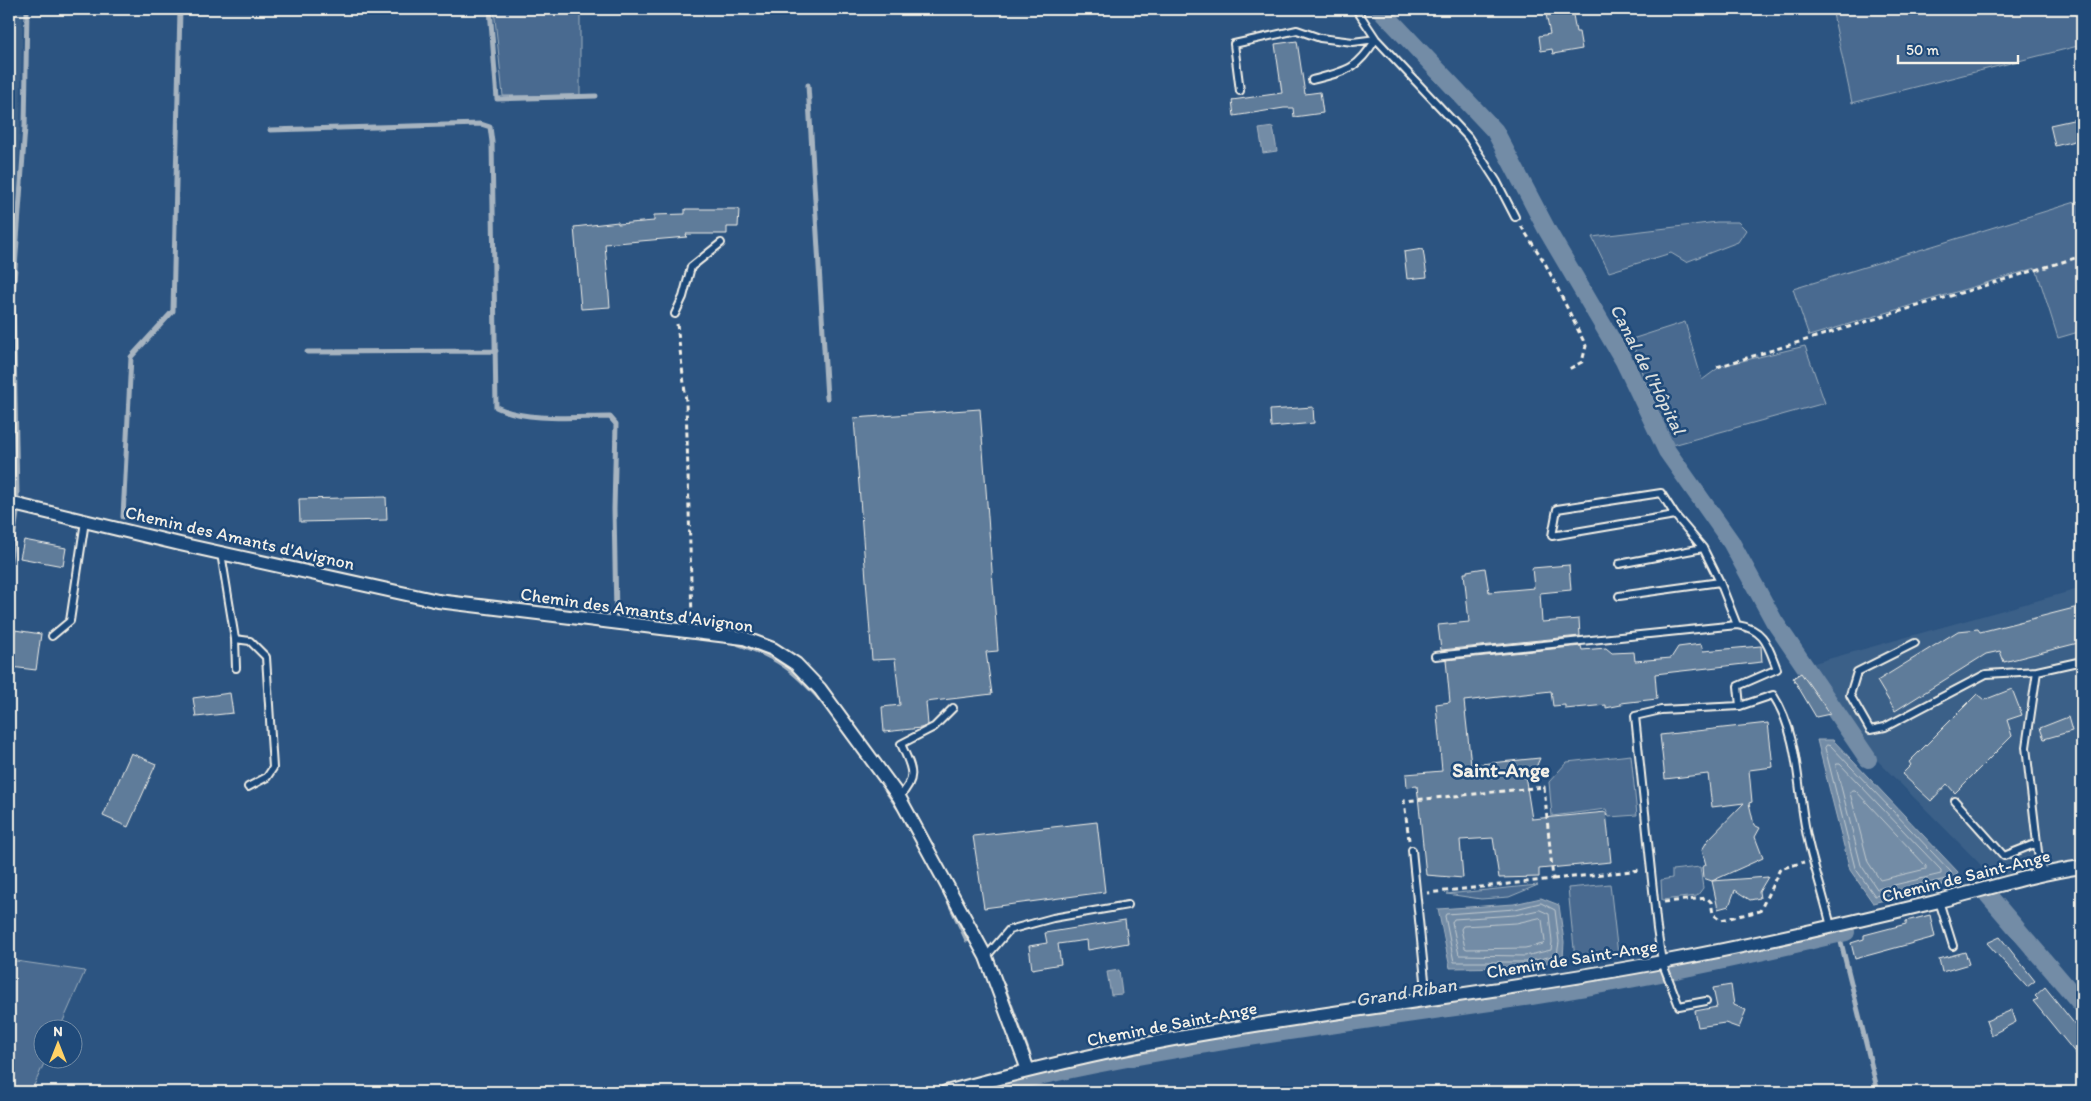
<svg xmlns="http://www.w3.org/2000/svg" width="2091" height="1101" viewBox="0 0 2091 1101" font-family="Itim,sans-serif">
<rect width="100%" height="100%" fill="#2c5481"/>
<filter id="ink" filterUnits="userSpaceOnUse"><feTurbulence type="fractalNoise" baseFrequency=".02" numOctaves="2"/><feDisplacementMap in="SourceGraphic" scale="10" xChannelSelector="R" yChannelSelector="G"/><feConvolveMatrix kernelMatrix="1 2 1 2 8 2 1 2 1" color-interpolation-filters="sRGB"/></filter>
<g filter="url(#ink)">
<!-- built -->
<path fill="#3b6088" d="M9,9H23L18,192L9,190Z
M2082,588V858L1987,881L1980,864L1872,755L1814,663Z"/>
<!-- green -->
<path fill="#496b90" stroke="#9eaebc" d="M494,9H580V95L503,96Z
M1832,9H2082V45L1852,103Z
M2082,200V331L2058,338L2036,268L1809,336L1793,289Z
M1717,222H1738L1746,230L1738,242L1686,262L1671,253L1609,272L1592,237Z
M1685,322L1702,380L1721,366L1805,346L1825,403L1673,445L1644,380L1632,339Z
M1631,755L1637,815L1609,817L1606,809L1552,816L1549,782L1567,762Z
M1700,867L1703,888L1697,896L1662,900L1661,880L1672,878V870Z
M1610,884L1618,955L1575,959L1568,888Z
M1538,885L1509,897L1481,899L1447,894Z
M9,960L85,971L60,1028H42V1058L46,1059L31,1092H9Z"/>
<!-- water -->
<path fill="#738ca6" stroke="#a7b4c0" d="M1273,127L1277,151L1263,153L1259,129Z
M1833,740L1958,872L1954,882L1873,903L1850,870L1817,740Z
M1541,898L1559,905L1564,942L1563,959L1527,967L1450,968L1438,909L1514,904Z
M1119,970L1122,994L1111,995L1107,972Z"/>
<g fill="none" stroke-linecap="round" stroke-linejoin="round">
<!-- shore -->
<path stroke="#c0c9ce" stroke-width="1" d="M1827,745L1831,746L1951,872L1950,878L1875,896L1855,868L1825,748Z
M1837,764H1840L1941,870V874L1877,889L1861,865L1836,767Z
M1852,790H1855L1926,866V869L1880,880L1868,862L1850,793Z
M1541,903L1555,910L1559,942L1557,955L1526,962H1454L1445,916L1446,914L1515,909Z
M1540,910L1549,914L1552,942L1551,950L1525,956L1459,955L1452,922L1454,919L1515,915Z
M1540,918L1542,920L1545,942L1543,944L1525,948L1467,949L1465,948L1461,929L1463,926L1516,923Z"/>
<!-- stream -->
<path stroke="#a7b4c0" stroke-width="5" d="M490,9L497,99L596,96
M808,85L827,398
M270,130L481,124L490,127L492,142L496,407C527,422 576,417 610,417L616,424L614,509L616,616L680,623
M307,352L496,351
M17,496L13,296L25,127L27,9
M123,517L131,357L173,311L180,9
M9,565L17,513
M703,626L740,630
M739,644C778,657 794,670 822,701
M887,791L898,807
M946,895L967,940
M1839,934L1878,1092
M1003,985L1029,1055"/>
<!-- canal -->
<path stroke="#738ca6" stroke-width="18" d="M1380,9L1495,131L1547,230L1624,361L1667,451L1731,542L1774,621L1868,759
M1988,895L2082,1005
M972,1092C1155,1045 1344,1024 1531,996C1637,980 1742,957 1846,932"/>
</g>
<!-- building -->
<path fill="#5e7b9a" stroke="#f4f1e8" d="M1545,9H1572L1576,32H1579L1582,49L1553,54L1552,49L1541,51L1539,36L1550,34Z
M1297,41L1305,94L1320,92L1323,113L1294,117L1293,108H1284L1234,116L1232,100L1282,93L1275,44Z
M2082,118V139L2055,146L2050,125Z
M685,209H739L738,227H727V234H686L687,237L605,244L610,307L581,309L574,227L618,222V224L654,221V215L685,214Z
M1423,249L1427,277L1407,279L1404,252Z
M1313,407L1314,423L1271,427L1270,410Z
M980,409L998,651L986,652L992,694L926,702L928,725L921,728L884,732L882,707L900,705L895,659L872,660L854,418Z
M386,497L387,520L300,522L299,499Z
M24,540L66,548L63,566L20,558Z
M1569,565L1571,590L1540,593L1542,622L1579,619L1580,636L1441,650L1438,625L1469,622L1464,573H1467V571L1485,568L1489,592L1534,588L1532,568Z
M2082,606V642L2004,662L2000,651L1986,654L1895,711L1877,681L1958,631L1978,629L1980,632Z
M15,630L41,634L36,670L11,667Z
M1701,644L1703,651L1761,646L1762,662L1655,674L1657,699L1621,703V705L1606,708V705L1565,709V705L1553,706L1551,691L1464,701L1471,765L1540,758L1534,772L1525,775L1532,819L1606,812L1611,862L1539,869V877L1499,878L1493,838L1460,840L1463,878L1426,875L1417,786L1407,787L1406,774L1442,771L1436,704L1450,702L1446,660L1581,646L1582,650L1606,648L1612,653L1634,652L1635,661L1671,658L1678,647Z
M1801,673L1830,714L1816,717L1793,678Z
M2012,689L2022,715L2007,720L2012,736L1955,793L1947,784L1931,801L1902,774L1911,765L1909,762L1977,694L1984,700Z
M230,693L233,713L196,717L193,698Z
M2068,717L2072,731L2044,739L2040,728Z
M1768,723L1773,767L1749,770L1752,802L1749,803L1754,825L1760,828L1755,837L1763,858L1712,881L1768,877L1759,892L1760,898L1750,900L1735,890L1729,906L1718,909L1712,881L1703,878L1702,867L1706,865L1702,850L1708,840L1744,803L1712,807L1708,774L1665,779L1660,735Z
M131,753L156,764L128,827L103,816Z
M1097,822L1105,892L984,908L973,836Z
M1930,915L1935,937L1855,959L1851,943L1864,939V935L1906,924V921Z
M1125,920L1128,943L1088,950L1087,940L1058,944L1061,964L1032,969L1029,946L1047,943L1045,933Z
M2000,937L2035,981L2027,987L1987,943Z
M1965,952L1969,964L1942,972L1939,959Z
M1731,985L1734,1005L1746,1010L1739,1028L1725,1023L1698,1027L1695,1011L1717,1007L1713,988Z
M2045,987L2077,1027L2082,1023V1061L2033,1001L2038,999L2035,996Z
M2012,1010L2016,1022L1991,1035L1986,1021Z"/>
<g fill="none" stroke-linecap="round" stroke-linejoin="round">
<!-- lane casing -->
<g stroke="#f4f1e8" stroke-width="10">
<path id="lane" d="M1356,9L1376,39L1468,137L1497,182L1515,217
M1312,80C1347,71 1357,70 1376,39
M1240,91L1234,44L1297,30L1320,38L1353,42L1376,39
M675,314L683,297L691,267L721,243
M1675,515L1661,493L1557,509L1552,536L1675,515L1703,548
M221,553L235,639L236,668
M1619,564L1703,548L1720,582L1737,625C1765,629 1768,646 1777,669L1738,686L1740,706
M1619,596L1720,582
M52,636L70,621L85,521
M235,639L250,641L266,657L273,768L267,777L248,787
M1915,643L1857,672L1850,695L1870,730L1885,727L1986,674L2037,671
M1435,656L1737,625
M899,797C919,777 911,767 901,744L934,727L953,708
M1955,801L2004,856L2037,843
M1412,850L1427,1000
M2043,873L2038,852L2026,747L2037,671L2082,661
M1939,901L1953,946
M986,957L1009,930L1053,918L1128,905
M1706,1001L1679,1006L1662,962L1657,929L1635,716L1661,710L1740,706L1773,695C1799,735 1797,786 1806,831C1812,863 1824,895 1831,927"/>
</g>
<!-- street casing -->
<g stroke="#f4f1e8" stroke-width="16">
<path id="street" d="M9,503L180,544L438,601L744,638L773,649L796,664L820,689L899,797L986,957L1028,1070
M946,1092C1035,1068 1127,1046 1219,1031C1366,1006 1515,990 1662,962C1753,945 1845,924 1935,902C1984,890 2032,874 2082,867"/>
</g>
<!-- path -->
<path stroke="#f4f1e8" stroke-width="3" stroke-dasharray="5 4" stroke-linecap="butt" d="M1521,226L1545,263L1586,346L1582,362L1567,370
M677,324L686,401L692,619
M1717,367L2082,256
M1409,840L1404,801L1544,787L1553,879L1427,893
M1553,879L1642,870
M1664,902L1707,898L1711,902L1713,914L1721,920L1760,911L1780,869L1804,862"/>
<!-- lane -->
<use href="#lane" stroke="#1f4a7a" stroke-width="6"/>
<!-- street -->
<use href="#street" stroke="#1f4a7a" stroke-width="12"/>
</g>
</g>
<g text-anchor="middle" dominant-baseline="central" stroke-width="5" stroke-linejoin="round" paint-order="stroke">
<!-- street labels -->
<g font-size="18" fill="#f4f1e8" stroke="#1f4a7a">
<text transform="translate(240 538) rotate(13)">Chemin des Amants d'Avignon</text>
<text transform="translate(637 610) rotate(8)">Chemin des Amants d'Avignon</text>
<text transform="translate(1966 876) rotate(-14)">Chemin de Saint-Ange</text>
<text transform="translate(1572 959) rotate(-9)">Chemin de Saint-Ange</text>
<text transform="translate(1172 1024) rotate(-11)">Chemin de Saint-Ange</text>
</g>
<!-- water labels -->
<g font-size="19" font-style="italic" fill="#dadddb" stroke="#1f4a7a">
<text transform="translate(1648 369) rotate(63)">Canal de l'Hôpital</text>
<text transform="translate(1406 992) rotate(-9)">Grand Riban</text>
</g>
<!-- quarter labels -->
<g font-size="20" font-weight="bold" fill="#f4f1e8" stroke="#1f4a7a">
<text x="1501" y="770">Saint-Ange</text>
</g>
</g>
<!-- margin -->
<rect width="2091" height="1101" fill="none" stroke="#1f4a7a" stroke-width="30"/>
<rect x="15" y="15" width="2061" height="1071" fill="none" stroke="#f4f1e8" stroke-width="2" filter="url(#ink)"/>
<!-- north arrow -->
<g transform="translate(58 1044)"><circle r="24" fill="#1f4a7a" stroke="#748da6"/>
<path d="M0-4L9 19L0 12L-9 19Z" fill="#ffd166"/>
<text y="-8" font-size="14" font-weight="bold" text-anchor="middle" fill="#f4f1e8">N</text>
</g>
<!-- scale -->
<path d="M1898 55v8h120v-8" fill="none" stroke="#f4f1e8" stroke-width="2.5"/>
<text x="1906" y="55" font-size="15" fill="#f4f1e8" stroke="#1f4a7a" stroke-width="4" paint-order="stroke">50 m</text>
</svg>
